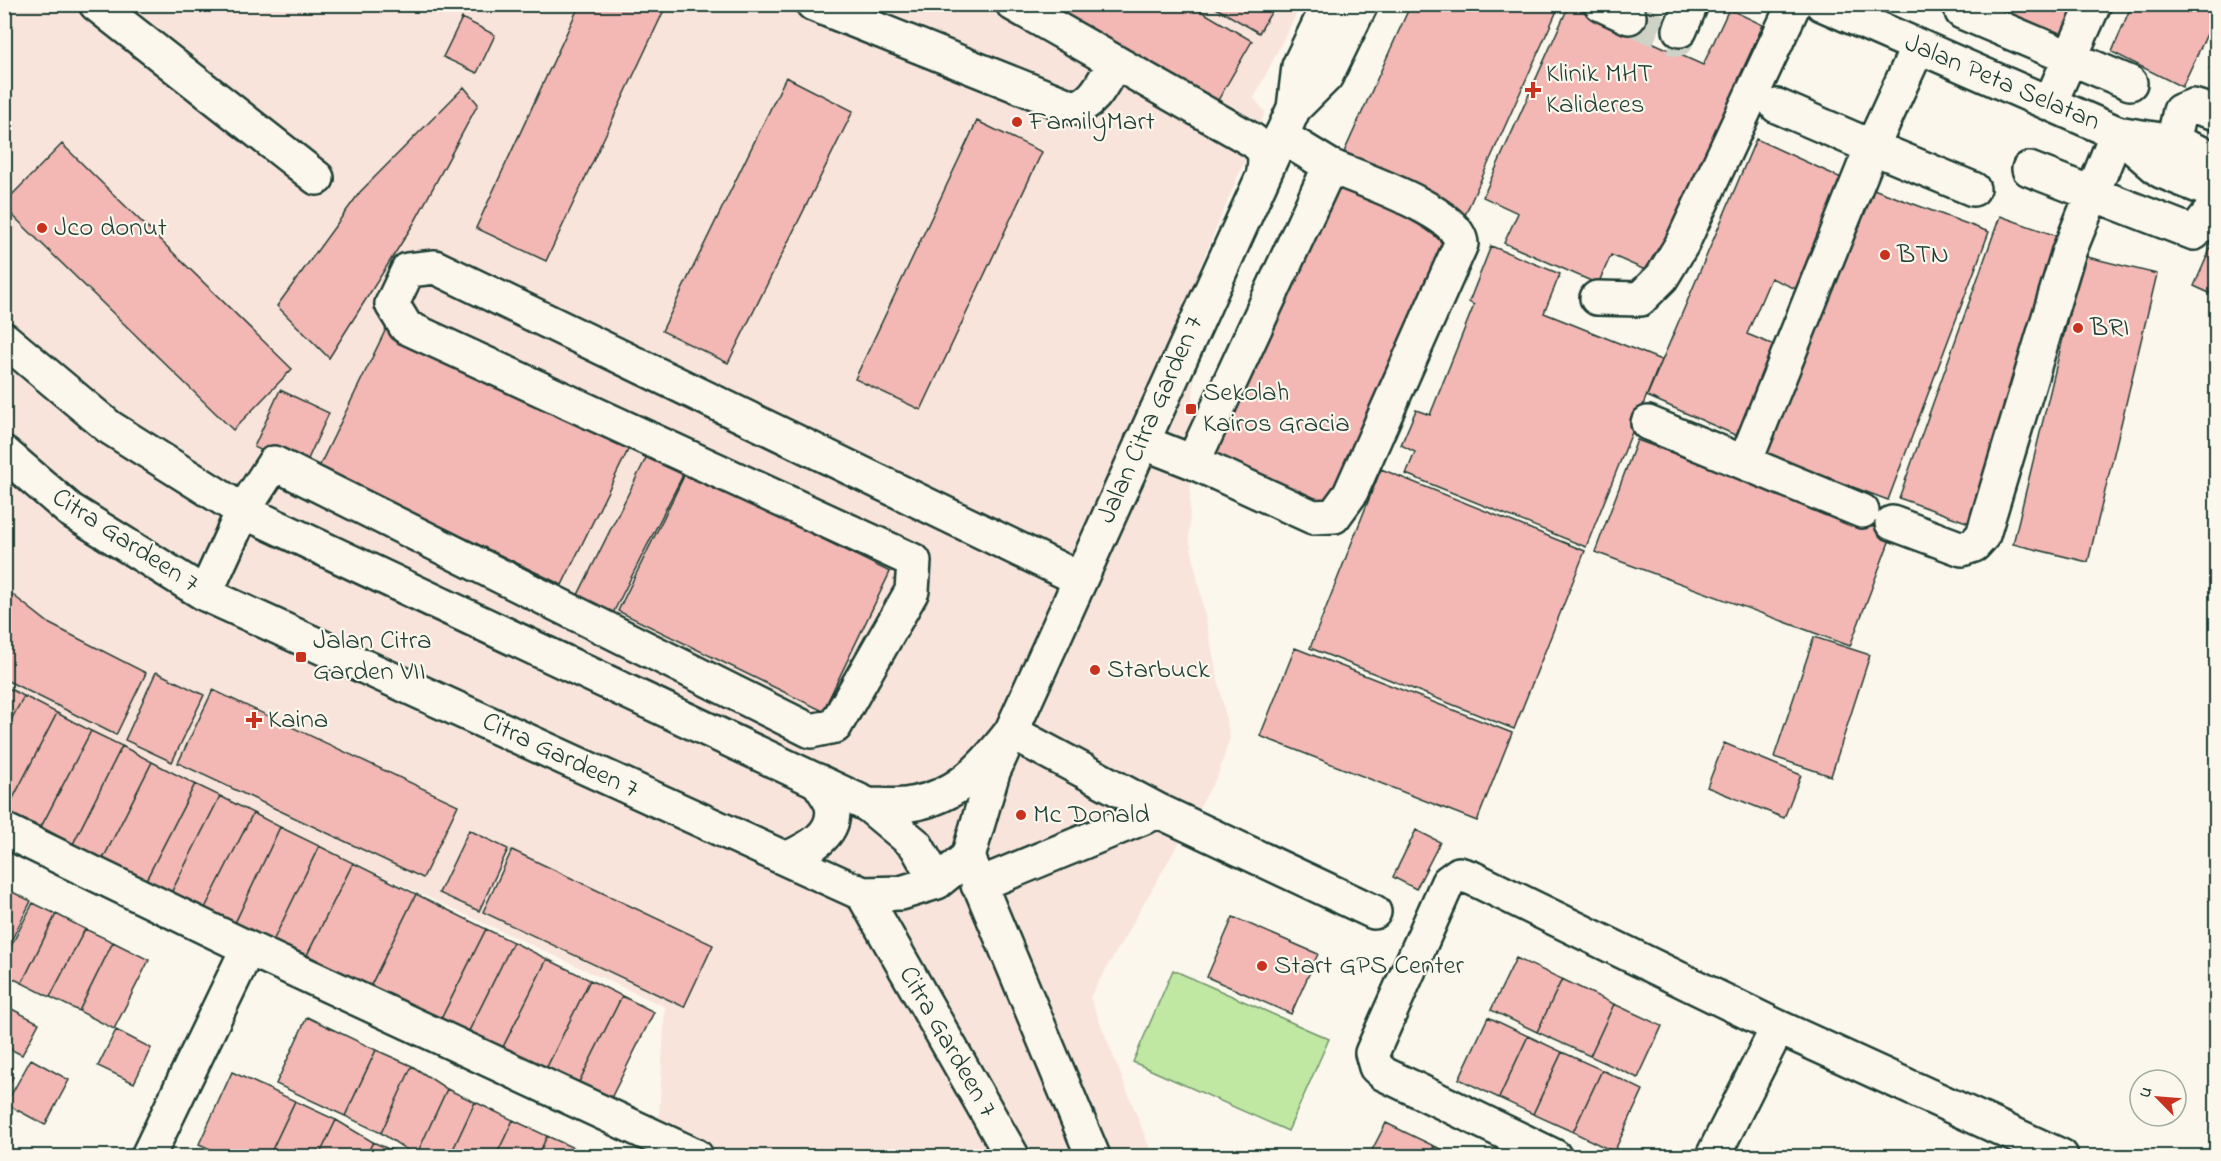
<svg xmlns="http://www.w3.org/2000/svg" width="2221" height="1161" viewBox="0 0 2221 1161" font-family="'Indie Flower',sans-serif">
<rect width="100%" height="100%" fill="#fbf7ec"/>
<filter id="ink" filterUnits="userSpaceOnUse"><feTurbulence type="fractalNoise" baseFrequency=".0167" numOctaves="2"/><feDisplacementMap in="SourceGraphic" scale="12" xChannelSelector="R" yChannelSelector="G"/><feConvolveMatrix kernelMatrix="1 2 1 2 8 2 1 2 1" color-interpolation-filters="sRGB"/></filter>
<g filter="url(#ink)">
<!-- built -->
<path fill="#f9e4db" d="M5,5H1301L1254,98L1265,112L1197,274L1189,537L1230,738L1218,775L1090,997L1153,1156H705L658,1134L665,1007L5,701Z"/>
<!-- green -->
<path fill="#c0e8a3" stroke="#70926c" stroke-width="1.5" d="M1173,970L1329,1039L1288,1131L1133,1062Z"/>
<!-- building -->
<path fill="#f3b7b4" stroke="#1f3d34" stroke-width="1.5" d="M580,4H667L546,261L476,228Z
M1048,4H1189L1252,41L1217,102Z
M1209,4H1276L1259,33Z
M1411,4H1560L1465,215L1341,159Z
M1981,4H2086L2071,38L2053,30L2050,36Z
M2132,4H2216V15L2182,87L2112,52Z
M1569,5L1703,65L1729,9L1763,25L1738,80L1746,84L1659,276L1611,255L1598,284L1504,243L1518,213L1483,197Z
M462,18L495,35L477,73L443,57Z
M2216,53V72L2209,69Z
M786,77L853,111L728,363L662,331Z
M464,87L478,104L414,223L329,358L277,306L360,192Z
M977,121L1042,152L921,410L855,379Z
M1756,139L1850,182L1803,292L1771,278L1747,334L1781,348L1742,438L1647,396Z
M62,144L292,369L233,430L4,207V203Z
M1336,185L1459,241L1333,515L1211,458Z
M1868,187L1989,232L1888,500L1767,455Z
M2000,216L2071,241L1969,523L1899,498Z
M2216,236V296L2194,286Z
M1491,246L1560,274L1544,313L1661,360L1586,547L1406,474L1415,452L1401,445L1416,410L1430,415L1474,305L1469,302Z
M2083,256L2157,274L2088,562L2013,544Z
M386,329L629,448L562,585L319,467Z
M280,390L329,413L303,470L254,447Z
M1637,440L1892,534L1850,646L1595,552Z
M651,448L687,467L610,619L575,601Z
M1381,469L1585,551L1514,729L1310,648Z
M686,472L890,572L823,711L618,611Z
M4,588L50,624L146,673L116,735L4,679Z
M1814,637L1870,655L1831,776L1774,757Z
M1295,648L1512,733L1477,821L1260,736Z
M156,672L204,695L172,762L125,740Z
M4,686L24,696L4,733Z
M213,690L458,805L423,878L178,763Z
M24,696L57,713L6,812L4,733Z
M57,713L91,731L41,827L6,812Z
M91,731L122,746L73,844L41,827Z
M1724,743L1801,775L1784,818L1707,787Z
M122,746L152,762L103,859L73,844Z
M152,762L195,784L146,880L103,859Z
M195,784L220,796L171,893L146,880Z
M220,796L253,813L204,910L171,893Z
M253,813L280,827L235,923L204,910Z
M280,827L319,846L273,941L235,923Z
M469,830L508,849L479,911L439,893Z
M1416,830L1440,842L1416,889L1393,877Z
M319,846L353,863L307,955L273,941Z
M512,850L713,945L684,1007L483,912Z
M353,863L416,894L370,987L307,955Z
M4,888L31,901L4,955Z
M416,894L486,929L440,1021L370,987Z
M33,903L56,914L22,983L4,974V960Z
M56,914L85,929L50,997L22,983Z
M1233,917L1318,954L1291,1014L1207,977Z
M85,929L113,942L79,1011L50,997Z
M486,929L513,942L467,1035L440,1021Z
M113,942L149,960L114,1029L79,1011Z
M513,942L547,959L501,1051L467,1035Z
M1516,958L1562,979L1537,1032L1491,1010Z
M547,959L590,980L544,1073L501,1051Z
M1562,979L1614,1004L1590,1056L1537,1032Z
M590,980L622,996L576,1088L544,1073Z
M622,996L654,1012L608,1104L576,1088Z
M1614,1004L1662,1026L1638,1078L1590,1056Z
M4,1005L39,1023L22,1055L4,1046Z
M307,1017L376,1050L345,1116L276,1084Z
M1488,1017L1528,1036L1499,1098L1459,1079Z
M116,1030L151,1048L134,1083L98,1066Z
M1528,1036L1562,1052L1533,1114L1499,1098Z
M376,1050L412,1066L381,1133L345,1116Z
M1562,1052L1602,1070L1573,1132L1533,1114Z
M31,1059L69,1080L45,1125L6,1104Z
M412,1066L447,1089L416,1156L381,1133Z
M1602,1070L1643,1090L1614,1152L1573,1132Z
M232,1072L295,1101L269,1156H226L199,1144Z
M4,1073L13,1077L4,1093Z
M447,1089L475,1102L450,1156H416Z
M295,1101L336,1120L319,1156H269Z
M475,1102L513,1120L496,1156H450Z
M336,1120L373,1142L366,1156H319Z
M513,1120L547,1136L538,1156H496Z
M1386,1123L1434,1146L1429,1156H1369Z
M547,1136L585,1153L583,1156H538Z
M373,1142L404,1156H366Z
M1434,1146L1457,1156H1429Z"/>
<g fill="none" stroke-linecap="round" stroke-linejoin="round">
<!-- minor-tunnel -->
<path stroke="#cfd2c7" stroke-width="33" stroke-dasharray="33 16" stroke-linecap="butt" d="M1629,17L1677,40L1680,30"/>
<!-- minor casing -->
<g stroke="#1f3d34" stroke-width="38">
<path id="minor" d="M96,4L317,178
M813,4L1074,108C1096,103 1103,81 1115,62
M1013,4L1252,140C1265,149 1266,155 1264,171
M1601,4L1629,17
M1962,12L2130,83
M1680,30L1691,4
M2050,103L2094,4
M1777,106L1872,147L1918,47
M2173,142L2180,111L2193,106L2216,113
M2029,169L2194,233L2216,205
M1597,298L1640,299L1662,277L1682,244L1794,4
M4,339L109,427L243,511L868,805C882,805 898,807 911,804C957,797 984,767 1011,732L1159,811L1374,912
M1648,423L1862,511
M1142,442L1193,462L1330,166L1281,136
M1193,462L1313,517L1334,516L1350,494L1461,244C1459,211 1358,178 1330,166
M1745,462L1872,147L1973,189
M243,511L274,463L811,731L835,726L912,591L914,561L406,327L392,304L408,270L435,267L1080,579
M1892,523L1962,549L1974,545L1983,535L2068,254L2117,133
M4,830L248,948L696,1156
M968,857L1093,1156
M978,885L1159,811
M863,894L1012,1156
M148,1156L248,948
M1554,1156L1384,1074L1376,1067L1372,1053L1448,882L1459,874L1472,878L1778,1027L2061,1156
M1713,1156L1778,1027"/>
</g>
<!-- major casing -->
<g stroke="#1f3d34" stroke-width="38">
<path id="major" d="M1822,4L2117,133L2173,142L2216,159
M1294,108L1326,76L1361,4
M2117,133L2161,171L2216,193
M4,453L70,510L205,594L863,894L901,893L937,882L968,857L993,772L1294,108L1299,66L1329,4
M205,594L243,511
M868,805L916,845L937,882
M786,859C806,850 838,835 832,806C830,798 822,789 818,781"/>
</g>
<!-- minor -->
<use href="#minor" stroke="#fbf7ec" stroke-width="33"/>
<!-- major -->
<use href="#major" stroke="#fbf7ec" stroke-width="33"/>
</g>
</g>
<!-- markers -->
<g fill="#c8321e" stroke="#fbf7ec" stroke-width="2">
<path d="M1530 81h6v6h6v6h-6v6h-6v-6h-6v-6h6z"/>
<circle cx="1017" cy="122" r="6"/>
<circle cx="42" cy="228" r="6"/>
<circle cx="1885" cy="255" r="6"/>
<circle cx="2078" cy="328" r="6"/>
<rect x="1185" y="403" width="12" height="12" rx="3"/>
<rect x="295" y="651" width="12" height="12" rx="3"/>
<circle cx="1095" cy="670" r="6"/>
<path d="M251 711h6v6h6v6h-6v6h-6v-6h-6v-6h6z"/>
<circle cx="1021" cy="815" r="6"/>
<circle cx="1262" cy="966" r="6"/>
</g>
<g text-anchor="middle" dominant-baseline="central" stroke-width="4.5" stroke-linejoin="round" paint-order="stroke">
<!-- poi labels -->
<g font-size="27" fill="#1f3d34" stroke="#fbf7ec" text-anchor="start">
<text x="1546" y="74">Klinik MHT<tspan x="1546" dy="31">Kalideres</tspan></text>
<text x="1029" y="122">FamilyMart</text>
<text x="54" y="228">Jco donut</text>
<text x="1897" y="255">BTN</text>
<text x="2090" y="328">BRI</text>
<text x="1203" y="393">Sekolah<tspan x="1203" dy="31">Kairos Gracia</tspan></text>
<text x="313" y="641">Jalan Citra<tspan x="313" dy="31">Garden VII</tspan></text>
<text x="1107" y="670">Starbuck</text>
<text x="268" y="720">Kaina</text>
<text x="1033" y="815">Mc Donald</text>
<text x="1274" y="966">Start GPS Center</text>
</g>
<!-- street labels -->
<g font-size="27" fill="#1f3d34" stroke="#fbf7ec">
<text transform="translate(2002 83) rotate(23)">Jalan Peta Selatan</text>
<text transform="translate(1151 420) rotate(-66)">Jalan Citra Garden 7</text>
<text transform="translate(125 541) rotate(33)">Citra Gardeen 7</text>
<text transform="translate(560 756) rotate(25)">Citra Gardeen 7</text>
<text transform="translate(947 1042) rotate(60)">Citra Gardeen 7</text>
</g>
</g>
<!-- margin -->
<rect width="2221" height="1161" fill="none" stroke="#fbf7ec" stroke-width="24"/>
<rect x="12" y="12" width="2197" height="1137" fill="none" stroke="#1f3d34" stroke-width="2" filter="url(#ink)"/>
<!-- north arrow -->
<g transform="translate(2158 1098) rotate(295)"><circle r="28" fill="#fbf7ec" stroke="#a3ada2" stroke-width="1.5"/>
<path d="M0-4.5L10 22L0 15L-10 22Z" fill="#c8321e"/>
<text y="-9" font-size="16" font-weight="bold" text-anchor="middle" fill="#1f3d34">U</text>
</g>
</svg>
